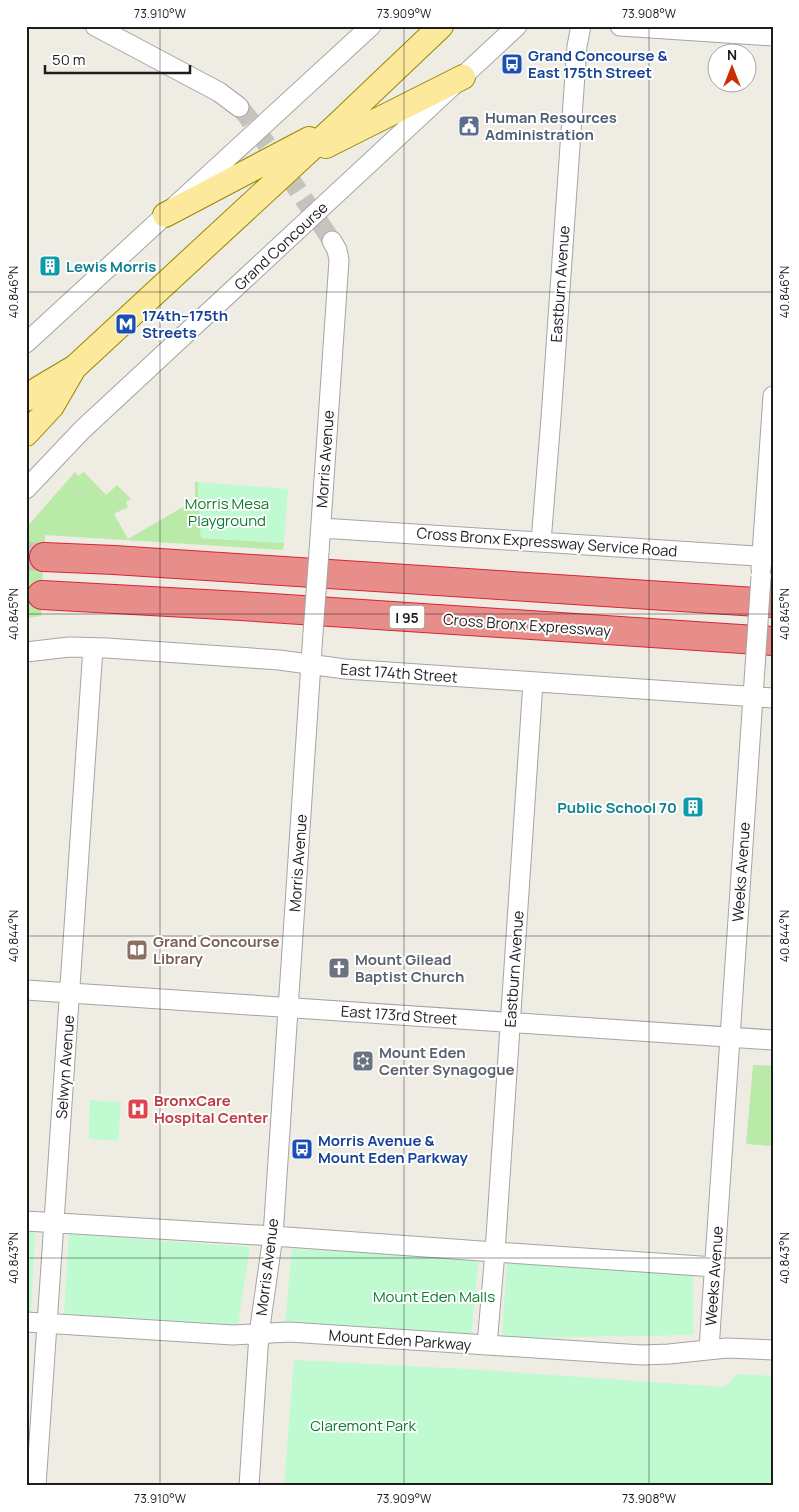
<svg xmlns="http://www.w3.org/2000/svg" width="799" height="1512" viewBox="0 0 799 1512" font-family="Manrope,sans-serif">
<rect width="100%" height="100%" fill="#efede3"/>
<!-- grass -->
<path fill="#b9eaa8" d="M75,472L78,476L84,472L106,495L117,485L131,499L126,502L128,507L114,514L128,539L195,500V482H198L201,538L284,543L283,550L45,535L41,616L26,618V528Z
M753,1065L773,1066V1146L746,1144Z"/>
<!-- park -->
<path fill="#bffad1" d="M198,482L288,489L284,543L201,538Z
M90,1100L121,1102L118,1141L89,1139Z
M26,1232L35,1233L31,1312H26Z
M69,1234L250,1247L238,1325L64,1314Z
M292,1249L479,1258L471,1337L285,1325Z
M507,1263L693,1274V1335L509,1338L502,1333Z
M294,1360L467,1369L723,1387C731,1384 732,1378 738,1374L773,1376V1486H284Z"/>
<g fill="none" stroke-linecap="round" stroke-linejoin="round">
<!-- minor-tunnel -->
<path stroke="#c5c3bb" stroke-width="19" stroke-dasharray="19 9" stroke-linecap="butt" d="M239,107L247,116L285,171L332,241"/>
<!-- highway-tunnel -->
<path stroke="#c5c3bb" stroke-width="28" stroke-dasharray="28 14" stroke-linecap="butt" d="M26,556L44,557"/>
<!-- minor casing -->
<g stroke="#a4a4a4" stroke-width="21">
<path id="minor" d="M95,26L219,92L239,107
M620,26L773,36
M26,343L371,26
M26,489L82,430L517,26
M321,528L773,557
M541,542L551,418L577,46L581,26
M319,552L339,260L337,250L332,241
M761,569L773,396
M26,652L69,647L107,648L279,660L345,669L773,698
M26,990L773,1040
M26,1221L273,1236L495,1252L715,1267
M26,1322L233,1335L289,1332L642,1355L669,1354L727,1348L773,1350
M487,1345L495,1252L533,682
M709,1349L755,667
M36,1486L93,648
M249,1486L259,1334L273,1236L313,633"/>
</g>
<!-- major casing -->
<g stroke="#978700" stroke-width="26">
<path id="major" d="M326,146L463,77
M165,215L309,139
M26,399L38,389L75,367L339,123L441,26
M26,434L52,406L74,368"/>
</g>
<!-- highway casing -->
<g stroke="#da2337" stroke-width="30">
<path id="highway" d="M44,557L114,560L773,603
M42,595L241,606L773,641"/>
</g>
<!-- minor -->
<use href="#minor" stroke="#fff" stroke-width="19"/>
<!-- major -->
<use href="#major" stroke="#fce99b" stroke-width="24"/>
<!-- highway -->
<use href="#highway" stroke="#e78e8a" stroke-width="28"/>
<!-- minor-bridge casing -->
<g stroke="#a4a4a4" stroke-width="21" stroke-linecap="butt">
<path id="minor-bridge" d="M313,633L319,552
M755,667L761,577"/>
</g>
<!-- minor-bridge -->
<use href="#minor-bridge" stroke="#fff" stroke-width="19"/>
</g>
<!-- ticks -->
<path fill="none" stroke="#1d1d1d" stroke-width="1" stroke-opacity="0.45" d="M160,26V1486M404,26V1486M649,26V1486M26,292H773M26,614H773M26,936H773M26,1258H773"/>
<!-- icons -->
<defs>
<g id="bus-square" transform="scale(1.125)"><rect x="-9" y="-9" width="18" height="18" rx="4" fill="#1a4fb4" stroke="#fff"/><path d="M-5-6H5V4H4V6H2V4H-2V6H-4V4H-5ZM-3.5-4V0h7V-4ZM-3.5 1.2v1.5H-2V1.2ZM2 1.2v1.5H3.5V1.2Z" fill="#fff"/></g>
<g id="civic-square" transform="scale(1.125)"><rect x="-9" y="-9" width="18" height="18" rx="4" fill="#5c6f8a" stroke="#fff"/><path d="M-.6-6.5H3V-4.5H.6V-3L4-1V1h2V6H-6V1h2V-1L-.6-3ZM-1.2 2.5V6h2.4V2.5Z" fill="#fff"/></g>
<g id="building-square" transform="scale(1.125)"><rect x="-9" y="-9" width="18" height="18" rx="4" fill="#0f9aa8" stroke="#fff"/><path d="M-4-6H4V6H1V3H-1V6H-4ZM-2.5-4.3h1.7v1.8h-1.7ZM.8-4.3h1.7v1.8H.8ZM-2.5-1h1.7V.8h-1.7ZM.8-1h1.7V.8H.8Z" fill="#fff"/></g>
<g id="metro-square" transform="scale(1.125)"><rect x="-9" y="-9" width="18" height="18" rx="4" fill="#1a4fb4" stroke="#fff"/><path d="M-5.5 5V-5H-3L0 0L3-5H5.5V5H3V-.5L0 4L-3-.5V5Z" fill="#fff"/></g>
<g id="library-square" transform="scale(1.125)"><rect x="-9" y="-9" width="18" height="18" rx="4" fill="#8d6e63" stroke="#fff"/><path d="M-6-4Q-3-5.5-.7-3.5V5Q-3 3-6 4ZM6-4Q3-5.5 .7-3.5V5Q3 3 6 4Z" fill="#fff"/></g>
<g id="church-square" transform="scale(1.125)"><rect x="-9" y="-9" width="18" height="18" rx="4" fill="#6b7280" stroke="#fff"/><path d="M-1.2-6h2.4v3.5h3.3v2.4h-3.3V6h-2.4V-.1h-3.3v-2.4h3.3Z" fill="#fff"/></g>
<g id="synagogue-square" transform="scale(1.125)"><rect x="-9" y="-9" width="18" height="18" rx="4" fill="#6b7280" stroke="#fff"/><path d="M0-6.5L5.6 3.2H-5.6ZM0 6.5L5.6-3.2H-5.6Z" fill="#fff"/></g>
<g id="hospital-square" transform="scale(1.125)"><rect x="-9" y="-9" width="18" height="18" rx="4" fill="#e0444e" stroke="#fff"/><path d="M-5-5h3v3.5h4V-5h3V5h-3V1.5h-4V5h-3Z" fill="#fff"/></g>
</defs>
<g fill-rule="evenodd">
<use href="#bus-square" x="512" y="64"/>
<use href="#civic-square" x="469" y="126"/>
<use href="#building-square" x="50" y="266"/>
<use href="#metro-square" x="126" y="324"/>
<use href="#building-square" x="693" y="807"/>
<use href="#library-square" x="137" y="950"/>
<use href="#church-square" x="339" y="968"/>
<use href="#synagogue-square" x="363" y="1061"/>
<use href="#hospital-square" x="138" y="1109"/>
<use href="#bus-square" x="302" y="1149"/>
</g>
<g text-anchor="middle" dominant-baseline="central" stroke-width="4" stroke-linejoin="round" paint-order="stroke">
<!-- shield labels -->
<rect fill="#fff" stroke="#616161" stroke-width="1" x="389.5" y="605.5" width="35" height="23" rx="4"/>
<g font-size="14" font-weight="bold" fill="#1d1d1d">
<text x="407" y="617">I 95</text>
</g>
<!-- transit labels -->
<g font-size="15" font-weight="bold" fill="#164399" stroke="#fff" text-anchor="start">
<text x="528" y="55">Grand Concourse &amp;<tspan x="528" dy="17">East 175th Street</tspan></text>
<text x="142" y="315">174th–175th<tspan x="142" dy="17">Streets</tspan></text>
<text x="318" y="1140">Morris Avenue &amp;<tspan x="318" dy="17">Mount Eden Parkway</tspan></text>
</g>
<!-- service labels -->
<g font-size="15" font-weight="bold" fill="#4e5e75" stroke="#fff" text-anchor="start">
<text x="485" y="117">Human Resources<tspan x="485" dy="17">Administration</tspan></text>
</g>
<!-- street labels -->
<g font-size="15" fill="#1d1d1d" stroke="#fff">
<text transform="translate(281 246) rotate(-43)">Grand Concourse</text>
<text transform="translate(560 284) rotate(-86)">Eastburn Avenue</text>
<text transform="translate(325 459) rotate(-86)">Morris Avenue</text>
<text transform="translate(547 542) rotate(4)">Cross Bronx Expressway Service Road</text>
<text transform="translate(527 625) rotate(4)">Cross Bronx Expressway</text>
<text transform="translate(399 673) rotate(4)">East 174th Street</text>
<text transform="translate(298 863) rotate(-86)">Morris Avenue</text>
<text transform="translate(741 872) rotate(-86)">Weeks Avenue</text>
<text transform="translate(514 969) rotate(-86)">Eastburn Avenue</text>
<text transform="translate(399 1015) rotate(4)">East 173rd Street</text>
<text transform="translate(65 1067) rotate(-86)">Selwyn Avenue</text>
<text transform="translate(267 1267) rotate(-83)">Morris Avenue</text>
<text transform="translate(714 1276) rotate(-86)">Weeks Avenue</text>
<text transform="translate(400 1340) rotate(4)">Mount Eden Parkway</text>
</g>
<!-- culture labels -->
<g font-size="15" font-weight="bold" fill="#0d838f" stroke="#fff" text-anchor="start">
<text x="66" y="266">Lewis Morris</text>
<text x="677" y="807" text-anchor="end">Public School 70</text>
</g>
<!-- park labels -->
<g font-size="15" fill="#0b7c2e" stroke="#fff">
<text x="227" y="503">Morris Mesa<tspan x="227" dy="17">Playground</tspan></text>
<text x="434" y="1296">Mount Eden Malls</text>
<text x="363" y="1425">Claremont Park</text>
</g>
<!-- education labels -->
<g font-size="15" font-weight="bold" fill="#785e54" stroke="#fff" text-anchor="start">
<text x="153" y="941">Grand Concourse<tspan x="153" dy="17">Library</tspan></text>
</g>
<!-- worship labels -->
<g font-size="15" font-weight="bold" fill="#5b616d" stroke="#fff" text-anchor="start">
<text x="355" y="959">Mount Gilead<tspan x="355" dy="17">Baptist Church</tspan></text>
<text x="379" y="1052">Mount Eden<tspan x="379" dy="17">Center Synagogue</tspan></text>
</g>
<!-- health labels -->
<g font-size="15" font-weight="bold" fill="#be3a42" stroke="#fff" text-anchor="start">
<text x="154" y="1100">BronxCare<tspan x="154" dy="17">Hospital Center</tspan></text>
</g>
</g>
<!-- border -->
<rect width="799" height="1512" fill="none" stroke="#ffffff" stroke-width="55"/>
<!-- north arrow -->
<g transform="translate(732 68)"><circle r="24" fill="#ffffff" stroke="#a5a5a5"/>
<path d="M0-4L9 19L0 12L-9 19Z" fill="#cb2e00"/>
<text y="-8" font-size="14" font-weight="bold" text-anchor="middle" fill="#1d1d1d">N</text>
</g>
<!-- scale -->
<path d="M45 65v8h145v-8" fill="none" stroke="#1d1d1d" stroke-width="2.5"/>
<text x="52" y="65" font-size="15" fill="#1d1d1d" stroke="#ffffff" stroke-width="4" paint-order="stroke">50 m</text>
<rect x="28" y="28" width="744" height="1456" fill="none" stroke="#1d1d1d" stroke-width="2"/>
<g font-size="12" text-anchor="middle" fill="#1d1d1d">
<text x="160" y="18">73.910°W</text>
<text x="404" y="18">73.909°W</text>
<text x="649" y="18">73.908°W</text>
<text transform="translate(14 292) rotate(-90)" y="4">40.846°N</text>
<text transform="translate(785 292) rotate(-90)" y="4">40.846°N</text>
<text transform="translate(14 614) rotate(-90)" y="4">40.845°N</text>
<text transform="translate(785 614) rotate(-90)" y="4">40.845°N</text>
<text transform="translate(14 936) rotate(-90)" y="4">40.844°N</text>
<text transform="translate(785 936) rotate(-90)" y="4">40.844°N</text>
<text transform="translate(14 1258) rotate(-90)" y="4">40.843°N</text>
<text transform="translate(785 1258) rotate(-90)" y="4">40.843°N</text>
<text x="160" y="1503">73.910°W</text>
<text x="404" y="1503">73.909°W</text>
<text x="649" y="1503">73.908°W</text>
</g>
</svg>
